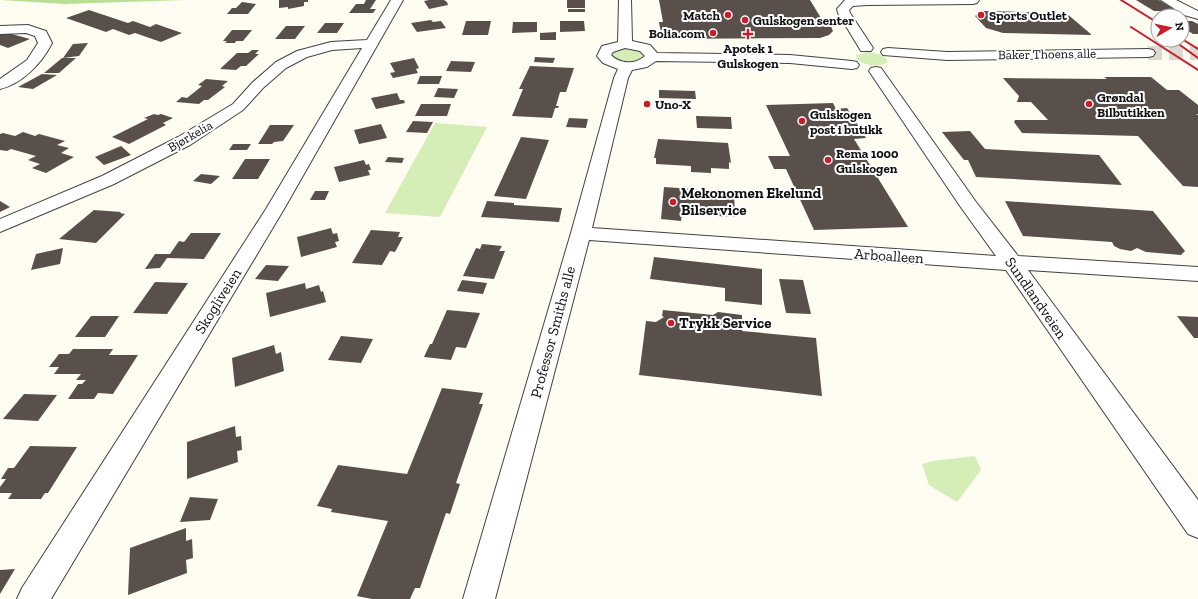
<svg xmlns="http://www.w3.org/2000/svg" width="1198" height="599" viewBox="0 0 1198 599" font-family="'Zilla Slab',serif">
<rect width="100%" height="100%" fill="#fffcf1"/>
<!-- green -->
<path fill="#d5edb7" d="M624,48L642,52L643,56C635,64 622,63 613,57V52Z
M868,52C875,53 886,54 888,62C879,68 865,66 857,59L856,55Z
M435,123L487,127L440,217L385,213Z
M975,456L981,470L957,502L929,485L922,464L933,461Z"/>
<!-- forest -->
<path fill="#b9df95" d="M0,0H184L65,4Z"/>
<!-- building -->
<path fill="#59504b" d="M279,0H308V2H304V6L288,9V7L279,8Z
M366,0H376L370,9H376L373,13H349L356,4H364Z
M429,0H444L447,2L448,5L429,9L424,1Z
M567,0H585V8H567Z
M659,0H810L821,18H827L833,31L829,35L820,38L662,39L659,22H663Z
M1136,0H1159L1177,11H1154Z
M242,2L256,4L248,14H227L232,8H236Z
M568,9H585V12H568Z
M89,10L128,23L133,21L150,27L156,24L182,33L161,42L135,33L129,35L113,29L106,32L66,18Z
M982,11L1066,13L1092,35L1003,33L986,28L975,16Z
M431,20L433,22L441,21L446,28L417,32L411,23Z
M466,21H491L488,35H462Z
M560,21H584L585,31L560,32Z
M1182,21H1192L1198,24V34H1193L1182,27Z
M513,22H537V32L512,33Z
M325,23H344L337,33H317Z
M286,26H305L295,39H275Z
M232,30H252L243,41H236L235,43H225L227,41H223Z
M556,32V40H540V33Z
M8,33L30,39L8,48L0,45V35Z
M88,43L79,56L63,58L73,44Z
M252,50H259L255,54H259L246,66H241L236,70L220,69L237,53H248Z
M535,57L555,58L553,63L534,62Z
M62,58H76L59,73H44Z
M414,58L419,68L416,69L418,73L393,78L390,73L395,72L390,63Z
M451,61L475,62L471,72L446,71Z
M530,66L574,68L566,92H560L556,106H559L558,108H555L552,118L512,116L523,89H519Z
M42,74L57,75L33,89L18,87Z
M420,76H442L439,84H417Z
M1104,77H1151L1167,90H1179L1198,105V114H1196L1198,115V187L1183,186L1138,136L1022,133L1014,122L1015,120H1048L1031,102H1017L1019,96L1003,78L1107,79Z
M206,79L228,81L222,86L225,87L208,100H204L199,104L176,102L182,97L187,98L202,86L198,85Z
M438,88L458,89L454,98L434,97Z
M659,90L695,91L696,99L659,98Z
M397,93L400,100H404L405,103L376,109L371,98Z
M833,103L836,109L847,108L866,138L854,139L908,227L814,230L786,169H774L768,156H790L766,105Z
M421,104H451L447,116H415Z
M154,114L158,115L161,114L173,118L163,123L166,125L129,144L112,137L148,119L144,118Z
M696,116L731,117L732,129L697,128Z
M569,118L588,119L586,128L566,127Z
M413,121L433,122L427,133L406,132Z
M381,124L387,138L359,144L354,130Z
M270,125H294L283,141L274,142L272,144H258Z
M970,131L985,149L1099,155L1122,185L976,177L968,160H964L942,132Z
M23,132L35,136L39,134L65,141L57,145L69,148L61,153L74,157L46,173L32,168L40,164L28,160L36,156L11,149L7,151L0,150V134L3,133L15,136Z
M521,137L549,140L526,199L494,196Z
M658,139L728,143L731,163L729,162V169L711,168V173L691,172V166L656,164V158H654Z
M233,144H251L247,150H229Z
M121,146L131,155L104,165L95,157Z
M388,157L404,158L402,163L385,162Z
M245,159H270L258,179H232Z
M364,160L366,165L369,164L371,170H368L370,175L339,182L334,167Z
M201,174L220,176L211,184L193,181Z
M664,187L734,192L735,217L682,214L681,221L661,219Z
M315,191H329L325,200H310Z
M0,201L10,207L0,212Z
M487,201L514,203V205L562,208L559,222L481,217Z
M1005,201L1153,211L1185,251L1181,255L1146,252L1137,248L1131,251L1120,249L1114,246L1112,242L1023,236Z
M94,210L121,212L120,213L125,214L96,243L59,239Z
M331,228L333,234L337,233L339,241L335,242L337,247L301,257L297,237Z
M371,230L400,232L398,237H403L395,252L390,251L382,265L352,263Z
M191,233H221L204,259L167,258L160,268L145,269L155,254H170L179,241L184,242Z
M482,244L502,246L499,251H505L494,279L463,276L476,248L480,249Z
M63,248L60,264L31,270L36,254Z
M654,257L762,269V305L725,301V288L650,279Z
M266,265L289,266L278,281L255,279Z
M779,279L803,280L811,314L786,313Z
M462,280L487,283L483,294L457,291Z
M155,282L188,283L167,314L133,313Z
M305,283L306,289L319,285L321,292L323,291L326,302L270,317L266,293Z
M447,310L480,313L466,348L456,347L451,360L424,357L430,344H432Z
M663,310L713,315L718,312L742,315V331L816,338L822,396L639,375L646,321L656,322L664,317L662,316Z
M91,316H119L105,337H75Z
M1177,316L1198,317V338H1194Z
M341,336L373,339L361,363L328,360Z
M274,345L276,354L281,352L284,371L235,387L232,358Z
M73,349H113L109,355H138L113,394L98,393L94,399H68L78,384H82L86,380H76L81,374H54L59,367H49L59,354H69Z
M442,388L483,393L479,404H483L456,483L460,484L450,514L446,513L420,588H415L410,599H372L357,596L388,521L331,512L332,509L317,506L338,465L407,474Z
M24,394L57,395L38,421L3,419Z
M235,426L236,437L241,436L242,450L237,451L238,462L187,479V442Z
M30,446L77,447L48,493H45L41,499H8L12,493H0V487L6,479H1L8,468H14Z
M190,497L218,499L210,520L180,522Z
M186,528V541L192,539L193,558L186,560L187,573L128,595L130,548Z
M15,569L0,594V570Z"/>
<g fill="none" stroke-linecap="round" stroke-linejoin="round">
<!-- street-tunnel -->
<path stroke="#dbd8cf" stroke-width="14" stroke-dasharray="14 7" stroke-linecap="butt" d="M1148,53H1198"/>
<!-- street casing -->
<g stroke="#424242" stroke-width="2">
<path id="street" d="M391,0H403L284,209L51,599H17L22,588L266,209L362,48L332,50L307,57L286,68L263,88L243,110L190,145L114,184L0,232V219L102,176L178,137L233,104L253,82L276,62L297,51L331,42L367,40Z
M619,0H631L632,41L650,45L657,53L790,55L852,61L857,62L859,65L857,68L852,69L790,63L656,61L647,67L632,70L628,78L592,228L996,256L960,206L869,71L871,68L876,67L881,68L976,202L1018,256L1198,267V281L1028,270L1198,500V538L1188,534L1006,270L589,240L495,599H463L571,233L614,78L618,69L603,63L597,56L602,46L618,42ZM625,48L640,51L645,56C635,65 620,64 611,55L613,52Z
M845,0H979L977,3L973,4L867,5L853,6L849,10L850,13L873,48L871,51H861L838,13L837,9Z
M1161,0H1176L1198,11V19L1184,15Z
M28,25L46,31L52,43C42,63 22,84 0,89V79L27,60L38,43L35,36L26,33L0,34V26Z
M888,48L947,52L1148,49L1153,50L1155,53L1153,56L1148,57L947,60L883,55L881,52L883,49Z"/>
</g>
<!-- street -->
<use href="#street" fill="#fff" fill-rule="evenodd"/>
<!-- rail -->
<path stroke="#cb1c29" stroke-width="2" d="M1121,0L1158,23
M1131,27L1198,70
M1182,39L1198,49
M1173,40L1198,58"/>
</g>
<!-- markers -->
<g fill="#cb1c29" stroke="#fff" stroke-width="1.5">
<circle cx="728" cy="15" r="4"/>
<circle cx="981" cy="15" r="4"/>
<circle cx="745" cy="20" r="4"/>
<circle cx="713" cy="33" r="4"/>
<path d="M746 28h4v4h4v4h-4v4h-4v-4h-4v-4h4z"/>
<circle cx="647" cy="104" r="4"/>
<circle cx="1089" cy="104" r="4"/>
<circle cx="802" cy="121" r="4"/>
<circle cx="828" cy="160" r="4"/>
<circle cx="673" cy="202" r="4"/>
<circle cx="671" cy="323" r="4"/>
</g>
<g text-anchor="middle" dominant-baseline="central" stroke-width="4" stroke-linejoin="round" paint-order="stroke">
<!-- far-poi labels -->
<g font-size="13" font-weight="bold" fill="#0f0f0f" stroke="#fff" text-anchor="start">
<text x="720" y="15" text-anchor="end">Match</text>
<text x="989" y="15">Sports Outlet</text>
<text x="753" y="20">Gulskogen senter</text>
<text x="705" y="33" text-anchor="end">Bolia.com</text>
<text x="748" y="48" text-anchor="middle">Apotek 1<tspan x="748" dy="15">Gulskogen</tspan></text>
<text x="1097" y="97">Grøndal<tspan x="1097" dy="15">Bilbutikken</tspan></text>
<text x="655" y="104">Uno-X</text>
<text x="810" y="114">Gulskogen<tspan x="810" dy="15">post i butikk</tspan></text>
<text x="836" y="153">Rema 1000<tspan x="836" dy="15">Gulskogen</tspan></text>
</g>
<!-- far-street labels -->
<g font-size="13" fill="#0f0f0f" stroke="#fff">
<text transform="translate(1047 54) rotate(-1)">Baker Thoens alle</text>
<text transform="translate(190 136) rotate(-30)">Bjørkelia</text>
</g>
<!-- poi labels -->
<g font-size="15" font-weight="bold" fill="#0f0f0f" stroke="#fff" text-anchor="start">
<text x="681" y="193">Mekonomen Ekelund<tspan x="681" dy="17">Bilservice</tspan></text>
<text x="679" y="323">Trykk Service</text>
</g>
<!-- street labels -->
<g font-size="15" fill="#0f0f0f" stroke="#fff">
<text transform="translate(889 256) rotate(4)">Arboalleen</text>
<text transform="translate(1036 298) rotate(55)">Sundlandveien</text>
<text transform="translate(218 301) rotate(-58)">Skogliveien</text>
<text transform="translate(553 332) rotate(-75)">Professor Smiths alle</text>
</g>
</g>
<!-- north arrow -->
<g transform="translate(1170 28) rotate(81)"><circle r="19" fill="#ffffff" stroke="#9f9f9f"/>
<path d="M0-3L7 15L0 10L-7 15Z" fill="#cb1c29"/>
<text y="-6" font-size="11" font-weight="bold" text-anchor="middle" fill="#0f0f0f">N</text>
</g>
</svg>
